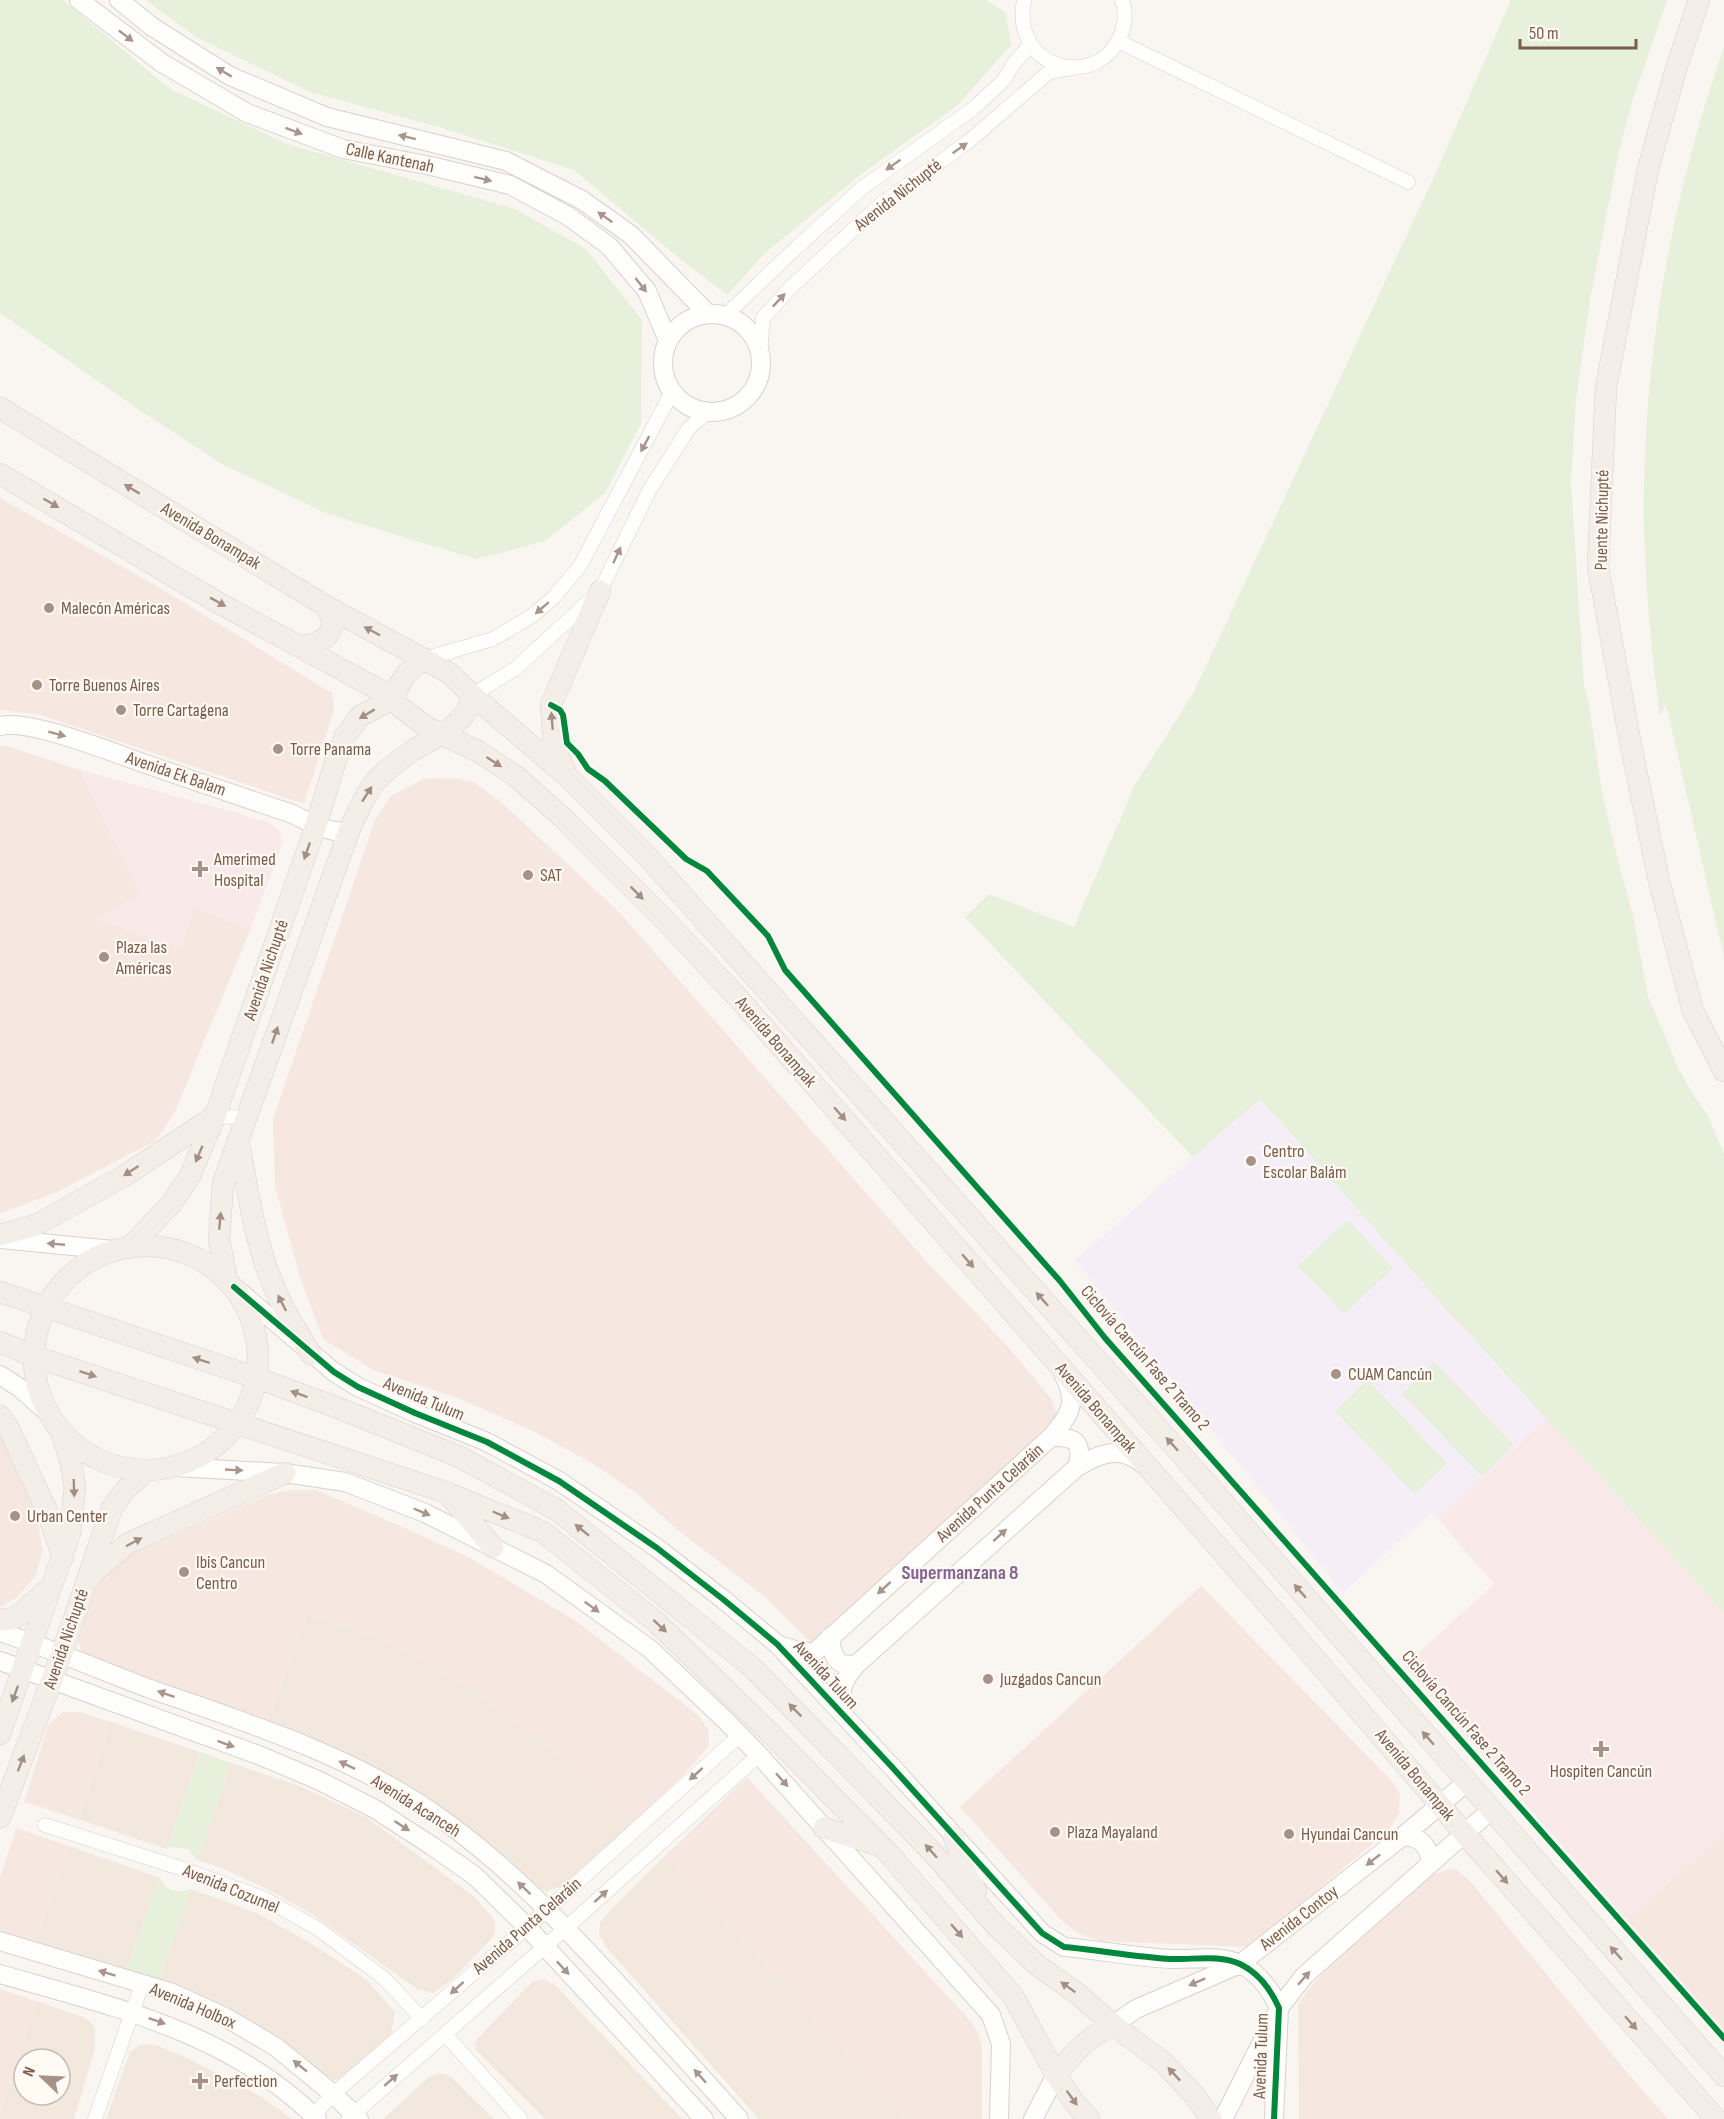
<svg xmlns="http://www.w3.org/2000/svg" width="1724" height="2119" viewBox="0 0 1724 2119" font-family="'Sofia Sans Condensed',sans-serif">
<rect width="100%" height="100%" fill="#f9f5f0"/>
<!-- residential -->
<path fill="#f2e8de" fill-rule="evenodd" d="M307,1614L372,1636L412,1654L471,1690L555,1752L632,1823L574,1877L560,1887L547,1891L534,1887L481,1843L265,1729Z
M111,1722L200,1752L167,1849L78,1819Z
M231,1763L297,1785L366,1817L476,1898L495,1921L494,1936L452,1980L433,1993L417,1989L312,1914L271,1891L222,1868L197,1860Z
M69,1846L160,1878L124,1977L34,1946Z
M665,1856L906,2119H759L606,1947L599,1934L600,1923L608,1913Z
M191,1889L257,1913L317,1947L367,1980L395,2012L391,2034L375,2058L343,2079L322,2081L156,1988Z
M543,1979L555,1985L682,2119H545L476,2050L475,2044L478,2038L532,1982Z
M36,2001L83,2017L90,2022L95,2028V2048L74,2119H0V2112ZM24,2059H60V2095H24Z
M147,2044L156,2045L191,2060L262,2097L292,2119H106L130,2052L140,2045Z
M439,2073L450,2076L494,2119H383L429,2077Z"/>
<!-- commercial -->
<path fill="#f6e8e1" d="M0,498L160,588L332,693L334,710L304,804L38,714L0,710Z
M7,746L80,770L269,823L280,831L282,843L250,930L177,1107L165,1128L155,1141L55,1193L0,1213V747Z
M454,778L473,782L500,801L620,913L927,1262L1010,1349L1052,1400L1058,1418L1050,1433L811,1643L765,1597L674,1527L639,1495L590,1462L533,1431L458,1398L373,1370L323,1339L300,1277L275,1187L273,1119L375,820L391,796L423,779Z
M0,1433L33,1501L43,1549L36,1576L16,1598L0,1607Z
M289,1490H316L405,1528L470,1558L576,1621L699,1716L708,1729L709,1746L683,1775L632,1823L555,1752L471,1690L412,1654L372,1636L307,1614L265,1729L82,1656L78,1640L84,1620L103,1572L118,1560L264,1496Z
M1201,1586L1393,1782L1400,1793L1399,1813L1388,1831L1249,1947L1101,1941L1080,1934L1064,1923L960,1807Z
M63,1712H80L111,1722L78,1819L24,1802L48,1725Z
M747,1777L973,2024L979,2035L982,2047V2119H906L665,1856Z
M16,1828L69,1846L34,1946L0,1931V1878Z
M1724,1832V2030L1627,1920Z
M1455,1868L1470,1881L1630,2076L1668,2119H1299L1298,2005L1307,1991L1333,1962L1431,1875Z
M0,1989L36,2001L0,2112Z"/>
<!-- education -->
<path fill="#f6eef6" d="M1259,1099L1547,1419L1438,1519L1431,1512L1343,1593L1075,1261Z"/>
<!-- medical -->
<path fill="#fae9e9" d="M80,770L233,812L269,823L280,831L282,843L250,930L194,907L181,948L96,919L140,895Z
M1547,1419L1724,1613V1832L1627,1920L1405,1666L1494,1584L1438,1519Z"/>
<!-- green -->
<path fill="#e7f0db" d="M0,0H63L170,89L287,144L515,209L586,249L642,320L641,423L605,493L545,541L476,559L328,514L220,463L138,409L0,313Z
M146,0H986L1006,13L1011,45L958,105L864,172L765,253L727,295L673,253L574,170L439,127L310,92L196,37Z
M1511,0H1667L1632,102L1619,151L1590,299L1576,400L1571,482L1584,686L1589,704L1601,786L1616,853L1633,915L1648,996L1679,1070L1692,1093L1707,1114L1724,1154V1613L1439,1301L1260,1099L1193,1157L965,917L989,894L1074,927L1135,785L1194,692L1439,166Z
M1724,47V957L1666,704L1660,716C1652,655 1646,594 1644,531C1641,367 1670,202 1724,47Z
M1347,1220L1393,1268L1344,1314L1298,1266Z
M1434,1362L1514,1445L1482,1477L1402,1394Z
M1368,1380L1447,1463L1415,1494L1335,1411Z
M200,1752L231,1763L197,1860L188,1849L172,1847L167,1849Z
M160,1878C166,1891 177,1894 191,1889L156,1988L124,1977Z"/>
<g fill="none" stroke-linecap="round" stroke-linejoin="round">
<!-- street casing -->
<g stroke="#d7d1cb" stroke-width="15">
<path id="street" d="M1024,0C1010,70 1100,93 1122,32C1125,22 1126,10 1122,0
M1118,41L1408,182
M725,316L797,247L862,188L974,108L1004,80L1014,63L1030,45
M760,352L763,318L791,287L881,204L968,142L1049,72L1072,68
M424,659L493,639L532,616L553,598L580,566L672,392
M472,695L515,669L600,591L650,489L689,428L708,412
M215,1116L246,1118
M45,1825L180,1868L263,1898L317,1928L385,1979L422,2019
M445,2034L521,2119
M313,2116L333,2094L547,1910L740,1735
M95,2119L142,1984
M348,2119L566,1928L759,1755"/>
</g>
<!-- secondary casing -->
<g stroke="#d9d2cb" stroke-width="20">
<path id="secondary" d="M79,0L162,63L247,113L343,149L431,166L510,185L568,216L609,246L647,291L668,341
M119,0L151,26L230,76L327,117L506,161L582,200L631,235L708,314
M663 363a49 49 0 1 1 98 0a49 49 0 1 1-98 0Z
M0,726C28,718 116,754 146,764C194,781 242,797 290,813C310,822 327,834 349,831
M0,1239L113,1250
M234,1287L334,1372L358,1387L415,1413L487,1442L559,1481L657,1548L724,1600L777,1644L892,1767L1042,1933L1064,1947C1099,1950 1135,1957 1171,1959C1193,1960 1219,1954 1240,1964C1259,1973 1271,1990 1279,2008L1274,2119
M0,1375L20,1388L48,1413
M1051,1437C1075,1436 1084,1442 1077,1467
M175,1467L285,1473L345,1482L425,1513L546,1574L650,1649L723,1718L759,1755L991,2015L1001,2044L999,2119
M0,1632C52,1649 102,1671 153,1690C251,1724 353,1756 439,1817C510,1867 568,1930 627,1994C664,2036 702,2077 739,2119
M830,1637C832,1656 836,1668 857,1664
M778,1645L805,1653L816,1651L1051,1437C1070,1414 1079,1403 1063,1374
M0,1661L261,1756L320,1781L375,1809L432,1846L475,1876L526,1926L704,2119
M842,1714C841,1688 840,1684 857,1664L1077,1467C1100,1453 1121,1445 1144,1465
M1402,1837C1420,1835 1429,1846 1431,1863
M0,1941L170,1992L225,2017L276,2047L333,2094L359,2119
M0,1974C114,2007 229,2032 317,2119
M1113,2025L1136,2009L1240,1964L1402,1837L1467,1782
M1033,2119L1056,2075
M1223,2119L1279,2008L1304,1976L1491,1810"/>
</g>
<!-- primary casing -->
<g stroke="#dad1cc" stroke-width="22">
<path id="primary" d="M1699,0L1676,69L1648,169L1606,387L1598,567L1631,746L1659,881L1693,1011L1724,1071
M0,408L324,605L449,673L472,695L568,777L648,857L1181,1454L1724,2076
M0,474L217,602L394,698L400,707L425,726L479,752L517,777L563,818L661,916L739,999L1287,1626L1464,1833L1716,2119
M300,646C325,645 343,628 324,605
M394,698C400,680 408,669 424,659
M565,771L554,745L551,705L600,591
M239,1144C248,1192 255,1244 275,1289C284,1312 298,1333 311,1354
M0,1235L36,1225L124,1176L215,1116
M34 1358a112 112 0 1 1 224 0a112 112 0 1 1-224 0Z
M131,1246L171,1204L190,1176L215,1116L316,825L335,763L345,736L360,716L394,698
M227,1279L219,1240L223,1183L349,831C357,814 363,797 375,782C386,770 401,758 414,750C437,735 467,726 472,695
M0,1292L257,1378L341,1409L460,1457L557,1510L754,1669L933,1853L996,1926L1037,1965L1078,1994L1113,2025L1163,2062L1195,2096L1211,2119
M0,1342L33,1356L445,1492L543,1532L656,1622L765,1728L890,1855L1013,1996L1056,2075L1074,2102L1089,2119
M0,1416L8,1427L46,1509L63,1557
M448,1494L493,1547
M88,1577L129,1543L285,1473
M0,1620L15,1618L50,1588
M0,1734L70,1533L75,1487L70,1459L62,1435
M0,1818L62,1653L112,1508L127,1488L147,1470
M824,1828L878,1845
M954,1837L967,1876L976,1891
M1056,2075C1074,2052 1087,2038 1113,2025"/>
</g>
<!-- street -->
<use href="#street" stroke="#fefefd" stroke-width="14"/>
<!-- secondary -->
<use href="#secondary" stroke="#fefefd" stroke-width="18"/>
<!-- primary -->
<use href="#primary" stroke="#f3eee8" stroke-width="21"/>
<!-- cycleway casing -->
<g stroke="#fffaf3" stroke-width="10">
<path id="cycleway" d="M551,705L560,710L563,715L567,743L578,754L588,769L605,781L686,859L707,871L768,936L785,970L1060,1281L1105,1338L1724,2038
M234,1287L334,1372L358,1387L415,1413L487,1442L559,1481L657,1548L724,1600L777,1644L892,1767L1042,1933L1064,1947C1099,1950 1135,1957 1171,1959C1193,1960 1219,1954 1240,1964C1259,1973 1271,1990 1279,2008L1274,2119"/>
</g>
<!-- cycleway -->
<use href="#cycleway" stroke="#00873e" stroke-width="6"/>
</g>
<!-- one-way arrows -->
<defs><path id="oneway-solid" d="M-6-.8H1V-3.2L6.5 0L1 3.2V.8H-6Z" transform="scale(1.5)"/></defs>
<g fill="#a8958b">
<use href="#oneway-solid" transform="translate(126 36) rotate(38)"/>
<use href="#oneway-solid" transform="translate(224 72) rotate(-149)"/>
<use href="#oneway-solid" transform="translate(294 131) rotate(21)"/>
<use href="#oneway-solid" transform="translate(407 137) rotate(-166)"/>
<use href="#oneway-solid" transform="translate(960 148) rotate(-35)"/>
<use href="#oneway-solid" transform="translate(893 165) rotate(145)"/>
<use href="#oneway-solid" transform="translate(483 179) rotate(14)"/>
<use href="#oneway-solid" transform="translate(605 217) rotate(-145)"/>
<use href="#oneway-solid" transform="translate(641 285) rotate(52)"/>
<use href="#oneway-solid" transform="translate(779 300) rotate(-47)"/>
<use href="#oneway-solid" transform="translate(645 444) rotate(118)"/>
<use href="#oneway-solid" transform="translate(617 555) rotate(-65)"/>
<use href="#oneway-solid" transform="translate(542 608) rotate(139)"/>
<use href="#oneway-solid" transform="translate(57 734) rotate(15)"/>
<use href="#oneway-solid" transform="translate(56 1244) rotate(-175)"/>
<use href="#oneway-solid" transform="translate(234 1470) rotate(3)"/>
<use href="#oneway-solid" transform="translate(422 1512) rotate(23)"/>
<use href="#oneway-solid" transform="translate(1000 1535) rotate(-42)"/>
<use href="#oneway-solid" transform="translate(884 1588) rotate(138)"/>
<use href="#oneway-solid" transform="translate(592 1607) rotate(36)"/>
<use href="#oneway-solid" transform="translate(166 1694) rotate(-161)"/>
<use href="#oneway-solid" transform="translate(226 1744) rotate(20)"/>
<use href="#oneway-solid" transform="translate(347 1765) rotate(-154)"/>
<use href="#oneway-solid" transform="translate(696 1774) rotate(138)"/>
<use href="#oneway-solid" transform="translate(782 1780) rotate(48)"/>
<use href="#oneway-solid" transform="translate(402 1826) rotate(33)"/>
<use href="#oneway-solid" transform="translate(1373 1860) rotate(142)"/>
<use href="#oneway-solid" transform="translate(524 1888) rotate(-136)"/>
<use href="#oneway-solid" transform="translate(601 1896) rotate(-42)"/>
<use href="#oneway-solid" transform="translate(563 1968) rotate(47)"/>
<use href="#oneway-solid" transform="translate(107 1973) rotate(-163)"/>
<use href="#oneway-solid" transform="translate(1304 1978) rotate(-48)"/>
<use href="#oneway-solid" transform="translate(1197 1982) rotate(156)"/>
<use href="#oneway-solid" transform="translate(457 1988) rotate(138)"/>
<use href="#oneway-solid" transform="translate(157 2021) rotate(19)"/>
<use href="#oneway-solid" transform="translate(300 2066) rotate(-141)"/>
<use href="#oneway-solid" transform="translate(700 2076) rotate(-132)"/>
<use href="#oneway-solid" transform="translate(391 2080) rotate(-41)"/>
</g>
<g fill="#a48f83">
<use href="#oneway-solid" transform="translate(132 489) rotate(-149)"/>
<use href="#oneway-solid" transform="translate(51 503) rotate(30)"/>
<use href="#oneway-solid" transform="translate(218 602) rotate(29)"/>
<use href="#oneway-solid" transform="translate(372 631) rotate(-152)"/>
<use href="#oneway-solid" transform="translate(367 714) rotate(149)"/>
<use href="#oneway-solid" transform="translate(552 721) rotate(-95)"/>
<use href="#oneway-solid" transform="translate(494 762) rotate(33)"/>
<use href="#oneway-solid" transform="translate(367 794) rotate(-57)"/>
<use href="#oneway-solid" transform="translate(307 851) rotate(109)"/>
<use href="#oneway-solid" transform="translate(637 893) rotate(45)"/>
<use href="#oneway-solid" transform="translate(275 1035) rotate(-71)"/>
<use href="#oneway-solid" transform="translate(840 1114) rotate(49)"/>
<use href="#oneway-solid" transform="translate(199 1154) rotate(113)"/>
<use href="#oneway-solid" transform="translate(131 1171) rotate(147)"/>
<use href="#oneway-solid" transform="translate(220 1221) rotate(-85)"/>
<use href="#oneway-solid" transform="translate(968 1261) rotate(49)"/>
<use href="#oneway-solid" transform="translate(1042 1299) rotate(-132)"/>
<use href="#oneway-solid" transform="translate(282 1303) rotate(-117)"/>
<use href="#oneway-solid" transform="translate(201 1360) rotate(-162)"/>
<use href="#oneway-solid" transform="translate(88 1374) rotate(18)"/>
<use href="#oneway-solid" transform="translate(299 1394) rotate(-160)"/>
<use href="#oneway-solid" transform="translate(1172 1444) rotate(-132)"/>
<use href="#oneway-solid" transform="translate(74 1488) rotate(88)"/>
<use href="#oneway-solid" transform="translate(501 1515) rotate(23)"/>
<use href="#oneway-solid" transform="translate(582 1530) rotate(-141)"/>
<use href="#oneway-solid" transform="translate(134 1542) rotate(-28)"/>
<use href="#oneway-solid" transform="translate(1300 1591) rotate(-131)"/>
<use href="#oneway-solid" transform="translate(660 1626) rotate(43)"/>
<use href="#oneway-solid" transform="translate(15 1694) rotate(110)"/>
<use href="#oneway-solid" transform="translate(795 1710) rotate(-135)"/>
<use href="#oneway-solid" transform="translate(1428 1738) rotate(-131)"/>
<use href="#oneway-solid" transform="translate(21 1763) rotate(-69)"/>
<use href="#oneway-solid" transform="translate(931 1851) rotate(-132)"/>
<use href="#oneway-solid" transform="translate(1502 1877) rotate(49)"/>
<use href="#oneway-solid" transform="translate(957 1931) rotate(49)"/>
<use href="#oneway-solid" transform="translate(1616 1953) rotate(-131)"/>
<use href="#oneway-solid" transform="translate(1068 1987) rotate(-145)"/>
<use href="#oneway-solid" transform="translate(1631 2023) rotate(49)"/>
<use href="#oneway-solid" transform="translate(1174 2074) rotate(-133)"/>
<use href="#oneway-solid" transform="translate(1072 2098) rotate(54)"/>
</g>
<!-- markers -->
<g fill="#a69286" stroke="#fffaf3" stroke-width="2">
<circle cx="49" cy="608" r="6"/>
<circle cx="37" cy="685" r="6"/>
<circle cx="121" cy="710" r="6"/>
<circle cx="278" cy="749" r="6"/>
<path d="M197 860h6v6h6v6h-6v6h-6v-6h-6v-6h6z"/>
<circle cx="528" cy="875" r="6"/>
<circle cx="104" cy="957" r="6"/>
<circle cx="1251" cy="1161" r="6"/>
<circle cx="1336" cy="1374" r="6"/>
<circle cx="15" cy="1516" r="6"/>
<circle cx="184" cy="1572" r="6"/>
<circle cx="988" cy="1679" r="6"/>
<path d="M1598 1740h6v6h6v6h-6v6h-6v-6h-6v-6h6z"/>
<circle cx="1055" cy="1832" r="6"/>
<circle cx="1289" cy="1834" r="6"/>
<path d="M197 2072h6v6h6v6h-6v6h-6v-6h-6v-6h6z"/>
</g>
<g text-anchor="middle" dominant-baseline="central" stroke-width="4.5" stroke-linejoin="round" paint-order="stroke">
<!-- street labels -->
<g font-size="18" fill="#7a5c4d" stroke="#fffaf3">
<text transform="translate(390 158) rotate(12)">Calle Kantenah</text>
<text transform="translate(898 195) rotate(-38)">Avenida Nichupté</text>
<text transform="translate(1602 520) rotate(-89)">Puente Nichupté</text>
<text transform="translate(211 536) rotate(31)">Avenida Bonampak</text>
<text transform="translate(176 774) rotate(19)">Avenida Ek Balam</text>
<text transform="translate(266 970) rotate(-71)">Avenida Nichupté</text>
<text transform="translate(776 1042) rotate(49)">Avenida Bonampak</text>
<text transform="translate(1145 1358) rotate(49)">Ciclovía Cancún Fase 2 Tramo 2</text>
<text transform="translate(424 1399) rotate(23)">Avenida Tulum</text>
<text transform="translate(1096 1408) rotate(49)">Avenida Bonampak</text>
<text transform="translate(990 1493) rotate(-42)">Avenida Punta Celaráin</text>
<text transform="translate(66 1639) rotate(-71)">Avenida Nichupté</text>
<text transform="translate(826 1675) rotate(47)">Avenida Tulum</text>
<text transform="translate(1466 1723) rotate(49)">Ciclovía Cancún Fase 2 Tramo 2</text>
<text transform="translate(1415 1775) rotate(50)">Avenida Bonampak</text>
<text transform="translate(416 1806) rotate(32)">Avenida Acanceh</text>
<text transform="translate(231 1889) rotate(22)">Avenida Cozumel</text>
<text transform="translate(1299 1918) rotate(-38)">Avenida Contoy</text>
<text transform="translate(527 1926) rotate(-41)">Avenida Punta Celaráin</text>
<text transform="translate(193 2006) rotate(23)">Avenida Holbox</text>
<text transform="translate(1261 2056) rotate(-88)">Avenida Tulum</text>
</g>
<!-- poi labels -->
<g font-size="18" fill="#7a5c4d" stroke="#fffaf3" text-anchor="start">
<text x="61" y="608">Malecón Américas</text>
<text x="49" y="685">Torre Buenos Aires</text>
<text x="133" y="710">Torre Cartagena</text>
<text x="290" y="749">Torre Panama</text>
<text x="214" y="859">Amerimed<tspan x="214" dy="21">Hospital</tspan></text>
<text x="540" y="875">SAT</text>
<text x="116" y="947">Plaza las<tspan x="116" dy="21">Américas</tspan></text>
<text x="1263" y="1151">Centro<tspan x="1263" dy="21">Escolar Balám</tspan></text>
<text x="1348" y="1374">CUAM Cancún</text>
<text x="27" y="1516">Urban Center</text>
<text x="196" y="1562">Ibis Cancun<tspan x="196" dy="21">Centro</tspan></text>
<text x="1000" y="1679">Juzgados Cancun</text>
<text x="1601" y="1771" text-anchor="middle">Hospiten Cancún</text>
<text x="1067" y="1832">Plaza Mayaland</text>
<text x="1301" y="1834">Hyundai Cancun</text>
<text x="214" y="2081">Perfection</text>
</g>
<!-- neighbourhood labels -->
<g font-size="20" font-weight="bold" fill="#846695" stroke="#fffaf3">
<text x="960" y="1573">Supermanzana 8</text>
</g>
</g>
<!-- north arrow -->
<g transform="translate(42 2077) rotate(293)"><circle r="28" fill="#fffaf3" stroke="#cabbb1" stroke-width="1.5"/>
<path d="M0-4.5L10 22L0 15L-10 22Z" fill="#a69286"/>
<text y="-9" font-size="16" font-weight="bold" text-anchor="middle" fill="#7a5c4d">N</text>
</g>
<!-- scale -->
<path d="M1520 39v9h116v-9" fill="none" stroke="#7a5c4d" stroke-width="3"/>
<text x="1529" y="39" font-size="18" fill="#7a5c4d" stroke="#fffaf3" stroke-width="4.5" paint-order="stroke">50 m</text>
</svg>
